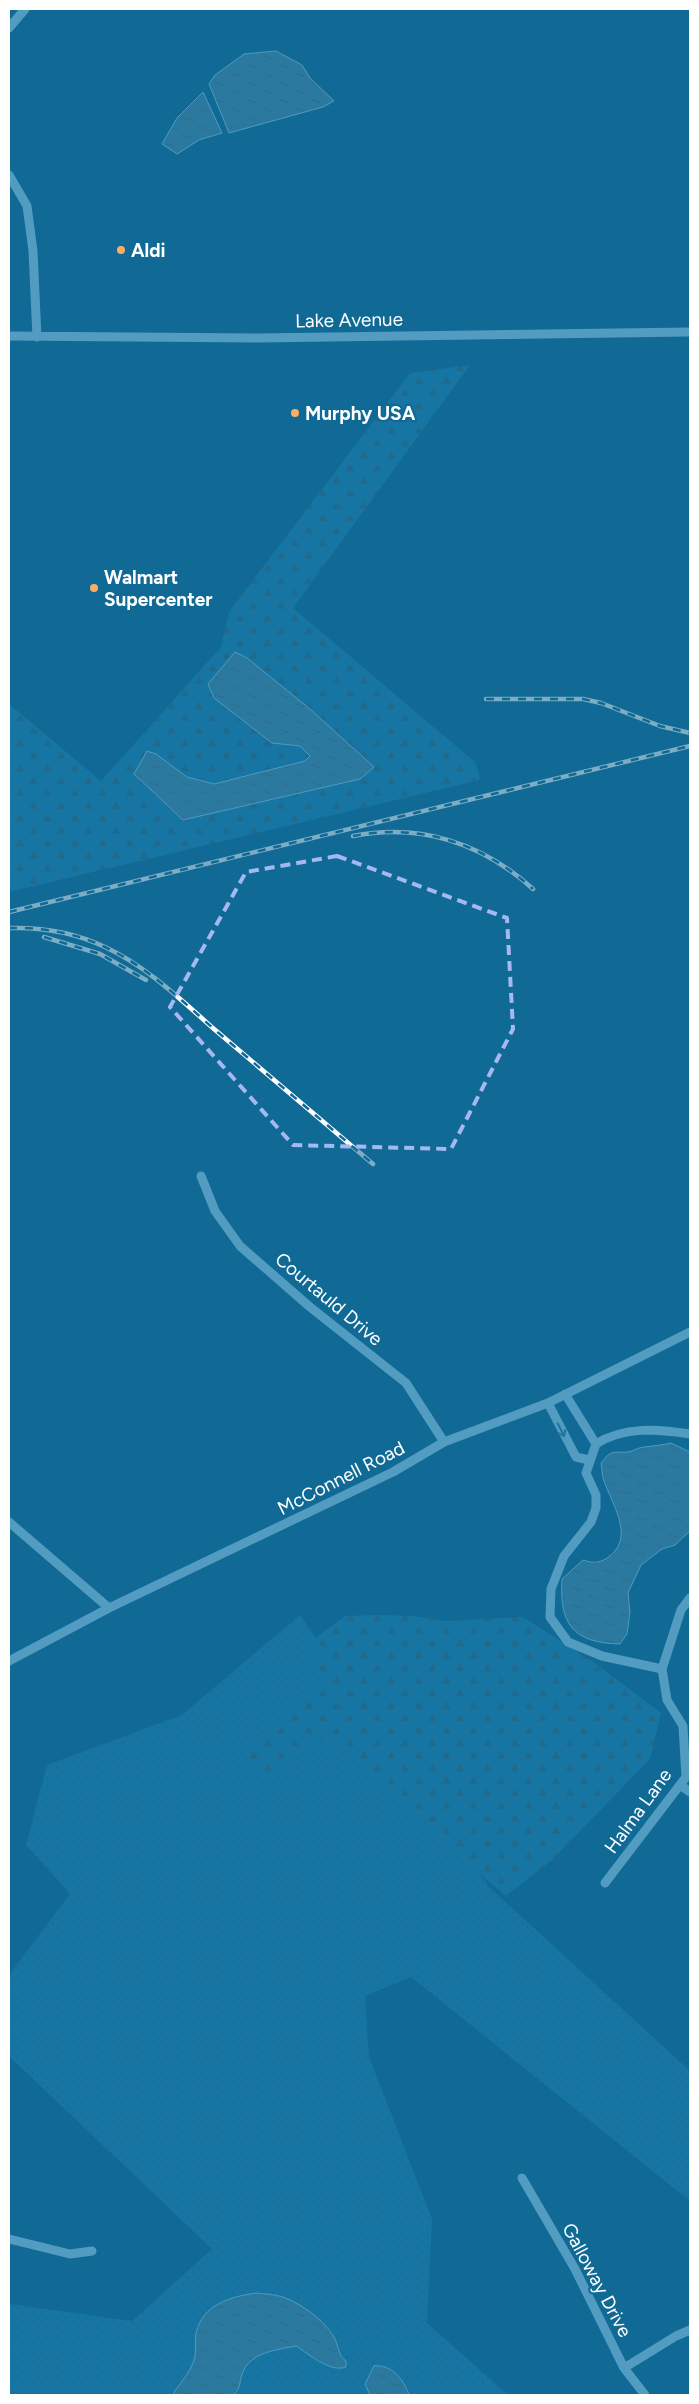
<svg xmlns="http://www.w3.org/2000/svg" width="699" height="2404" viewBox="0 0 699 2404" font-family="Figtree,sans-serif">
<defs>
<pattern id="grass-dots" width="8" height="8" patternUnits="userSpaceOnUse" patternTransform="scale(1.25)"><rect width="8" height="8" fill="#1f84b3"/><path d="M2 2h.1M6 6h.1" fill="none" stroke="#336b85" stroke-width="1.8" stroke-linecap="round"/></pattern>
<pattern id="forest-firs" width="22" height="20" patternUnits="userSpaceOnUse" patternTransform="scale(1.25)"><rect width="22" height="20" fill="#1f84b3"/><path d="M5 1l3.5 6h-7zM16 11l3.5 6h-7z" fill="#336b85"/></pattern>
<pattern id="water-ripples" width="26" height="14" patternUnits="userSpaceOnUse" patternTransform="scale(1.25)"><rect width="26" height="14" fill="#4f8dab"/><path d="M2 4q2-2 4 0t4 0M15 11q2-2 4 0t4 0" fill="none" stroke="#4e7385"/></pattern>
</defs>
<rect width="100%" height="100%" fill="#106a96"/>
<!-- grass -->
<path fill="url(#grass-dots)" d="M300,1615L488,1886L690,2071V2201L411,1977L365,1996L369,2057L432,2219L427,2323L508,2395H9V2304L132,2321L212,2249L9,2056V1975L70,1894L26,1845L47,1765L182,1715Z"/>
<!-- forest -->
<path fill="url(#forest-firs)" d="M470,365L293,608L476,763L480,780L9,892V704L101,781L221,647L229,612L410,373Z
M378,1615L413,1616L446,1621L523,1617L592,1661L661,1713L650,1759L552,1860L506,1896L417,1820L332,1736L303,1752L268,1779L244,1771L255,1745L321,1682L311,1641L345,1616Z"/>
<!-- water -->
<path fill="url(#water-ripples)" stroke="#91d8f7" d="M276,51L302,65L310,78L334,101L323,107L229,133L209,84L215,75L244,54Z
M203,92L222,133L199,140L177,154L162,144L177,118Z
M235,652L247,658L310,709L374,767L360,779L183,820L134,774L147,751L156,754L187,777L214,784L305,761L310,756L300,746L272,743L214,698L208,684Z
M671,1443L690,1452V1531L675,1545L662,1549L641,1565L628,1593L630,1612L627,1634L620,1644C573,1643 559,1624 562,1579L583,1560C595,1564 601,1563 611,1555C635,1535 610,1501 603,1478C602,1474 602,1468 601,1463C611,1449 614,1453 628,1452C634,1451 639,1447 644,1447C653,1446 662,1445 671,1443Z
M256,2293C264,2294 274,2294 283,2297C302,2304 324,2320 334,2337C339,2346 338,2356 346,2361V2367C330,2373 309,2354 296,2346C276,2350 250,2352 242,2374C239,2383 241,2389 233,2395H174V2392C182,2381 192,2370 195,2356C196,2348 195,2340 196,2333C203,2304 230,2297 256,2293Z
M374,2366C392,2364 404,2380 409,2395H370L365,2384Z"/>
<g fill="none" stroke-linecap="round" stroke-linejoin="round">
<!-- minor -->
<path stroke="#a0d9f4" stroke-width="9" d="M9,28L25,9
M9,175L27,206L33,251L37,337
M9,336L258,338L690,332
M201,1176L215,1211L240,1246L310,1307L406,1383L444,1442
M565,1394L596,1444
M548,1403L576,1457L589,1460
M596,1444L586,1473L596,1495V1508L591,1522L564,1556L551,1589L550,1617L568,1642L602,1656L662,1669
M596,1444C624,1426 659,1429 690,1434
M9,1522L109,1608
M9,1661L109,1608L393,1472L444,1442L548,1403L690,1332
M680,1785L690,1792
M605,1883L686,1777L683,1726L667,1700L662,1669L681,1610L690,1598
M522,2178L575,2269L624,2368L645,2395
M9,2239L70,2254L92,2251
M624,2368L676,2336L690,2330"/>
<!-- rail casing -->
<g stroke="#fff" stroke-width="4.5">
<path id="rail" d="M486,699H583L601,703L660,726L690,733
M353,836C421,823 482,843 533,889
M9,912L690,746
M9,928C41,927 76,933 105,947C146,966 180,999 214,1029C267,1074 320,1119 373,1164
M44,937L100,954L146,980"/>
</g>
<!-- rail -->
<use href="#rail" stroke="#106a96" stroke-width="2.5" stroke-dasharray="8" stroke-linecap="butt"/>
</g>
<!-- one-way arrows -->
<defs><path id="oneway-shaft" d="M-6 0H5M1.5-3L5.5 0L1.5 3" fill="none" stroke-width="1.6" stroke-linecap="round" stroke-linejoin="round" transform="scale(1.25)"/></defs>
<use stroke="#3486ae" href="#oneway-shaft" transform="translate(561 1430) rotate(63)"/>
<!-- marked area -->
<path d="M0 0H699V2404H0ZM337,856L507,918L513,1029L451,1149L293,1145L170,1007L246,872Z" fill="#106a96" fill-opacity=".55" fill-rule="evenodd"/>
<path fill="none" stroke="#a5b8ef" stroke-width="4" stroke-dasharray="10 6" stroke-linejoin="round" d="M337,856L507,918L513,1029L451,1149L293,1145L170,1007L246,872Z"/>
<!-- markers -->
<g fill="#ffad62" stroke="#106a96" stroke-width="2">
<circle cx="121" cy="250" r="5"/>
<circle cx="295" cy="413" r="5"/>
<circle cx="94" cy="588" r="5"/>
</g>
<g text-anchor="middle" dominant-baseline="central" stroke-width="4.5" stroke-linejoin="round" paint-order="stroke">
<!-- poi labels -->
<g font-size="19" font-weight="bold" fill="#fff" stroke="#106a96" text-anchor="start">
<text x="131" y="250">Aldi</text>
<text x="305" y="413">Murphy USA</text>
<text x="104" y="577">Walmart<tspan x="104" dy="22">Supercenter</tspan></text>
</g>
<!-- street labels -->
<g font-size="19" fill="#fff" stroke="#106a96">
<text transform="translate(349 320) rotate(-1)">Lake Avenue</text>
<text transform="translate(329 1299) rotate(40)">Courtauld Drive</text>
<text transform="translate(341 1478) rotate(-27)">McConnell Road</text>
<text transform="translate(638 1811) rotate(-54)">Halma Lane</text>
<text transform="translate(597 2280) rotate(62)">Galloway Drive</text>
</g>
</g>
<!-- border -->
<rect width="699" height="2404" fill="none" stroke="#ffffff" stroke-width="20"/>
</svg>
